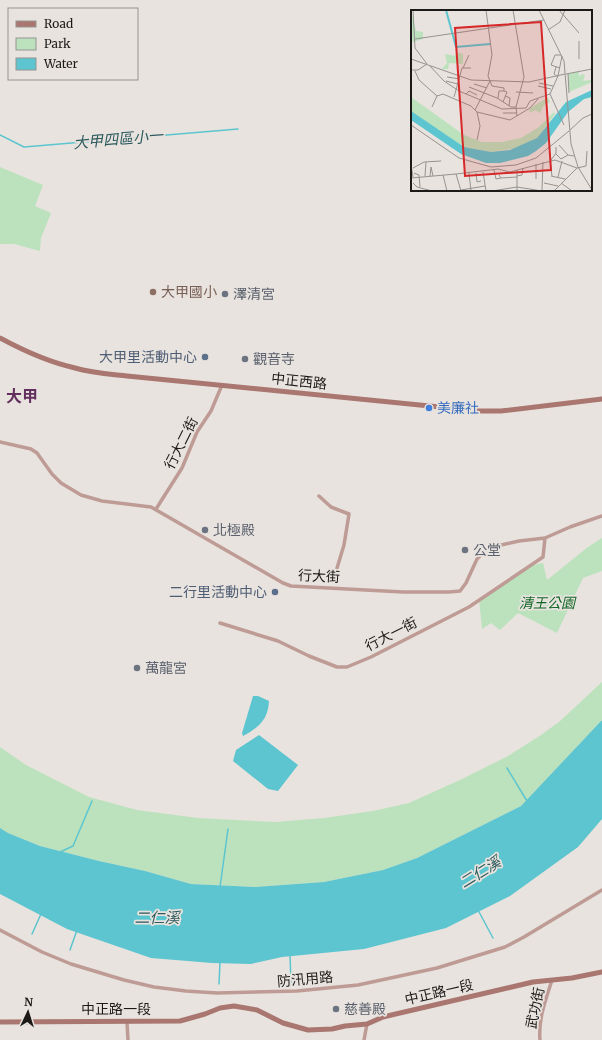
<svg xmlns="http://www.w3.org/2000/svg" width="602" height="1040" viewBox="0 0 602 1040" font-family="Merriweather,'Noto Sans TC',serif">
<rect width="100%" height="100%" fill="#e8e3de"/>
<!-- green -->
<path fill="#bbe2bd" d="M0,167L43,185L35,206L51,213L41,238L40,251L14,244H0Z
M602,538V571L583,578L557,633L518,613L500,630L491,623L482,629L479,599L529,566L543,563L547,580L588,547Z
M602,682V720L521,806L417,858L383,870L324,882L255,887L191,884L145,871L99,861L40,846L8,833L0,828V747L26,765L89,797L137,810L198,818L275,822L324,818L373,811L409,803L462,779L508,756L541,735L559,722Z"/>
<!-- water -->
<path fill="#5cc5cf" d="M253,696H258L269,701C268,720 259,727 243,736L242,733Z
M602,720V819L578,847L510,896L446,928L364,949L282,957L251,964L212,963L151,958L67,929L0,894V828L8,833L40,846L99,861L145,871L191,884L255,887L324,882L383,870L417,858L521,806Z
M259,735L298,765L278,791L268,789L233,761L236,750Z"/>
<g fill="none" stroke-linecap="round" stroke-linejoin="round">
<!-- stream -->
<path stroke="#5cc5cf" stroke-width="1.5" d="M0,135L24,147L238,129
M507,768L527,801
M60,852L73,846L92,801
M220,887L228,829
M478,910L493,938
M32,934L41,914
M70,950L77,930
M290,955L291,983
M219,984L220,962"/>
<!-- street -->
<path stroke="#bf9b96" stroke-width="3.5" d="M0,442L31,449L37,453L52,474L61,483L81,495L102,501L151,507L283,583L291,586L403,592H449L460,591L466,583L477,559L488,548L519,541L545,538L570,527L602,516
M319,496L331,507L349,514L344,545L337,568
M156,509L182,468L197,432L211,411L222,385
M220,623L278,641L309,656L337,667H347L371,657L469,607L543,557L545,538
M0,930L42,952L71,964L124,980L154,987L186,991L217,993L297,991L358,985L437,968L505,947L524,937L602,890
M127,1022L128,1040
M364,1040L367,1024
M540,1040C538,1019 546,999 552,980"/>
<!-- secondary -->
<path stroke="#aa7670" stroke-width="5" d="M0,338C24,351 48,362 75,368C92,373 109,374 127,376L480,411H501L602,399
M0,1022L180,1021L205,1014L220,1008L234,1006L257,1010L283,1023L308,1030L332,1029L345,1026L367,1024L383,1017L533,982L572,978L602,972"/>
</g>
<!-- markers -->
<circle fill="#8d6e63" stroke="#e8e3de" stroke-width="1.5" cx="153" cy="292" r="4"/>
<g fill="#6b7280" stroke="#e8e3de" stroke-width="1.5">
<circle cx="225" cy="294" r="4"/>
<circle cx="245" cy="359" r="4"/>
<circle cx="205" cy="530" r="4"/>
<circle cx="465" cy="550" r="4"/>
<circle cx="137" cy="668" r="4"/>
<circle cx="336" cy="1009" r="4"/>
</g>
<g fill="#5c6f8a" stroke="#e8e3de" stroke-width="1.5">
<circle cx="205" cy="357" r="4"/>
<circle cx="275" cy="592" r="4"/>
</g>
<circle fill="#3f7fe0" stroke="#e8e3de" stroke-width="1.5" cx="429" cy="408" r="4"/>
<g text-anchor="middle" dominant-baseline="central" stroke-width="3.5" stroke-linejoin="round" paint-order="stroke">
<!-- education labels -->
<g font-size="14" fill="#785e54" stroke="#e8e3de" text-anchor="start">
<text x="161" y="292">大甲國小</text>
</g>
<!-- worship labels -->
<g font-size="14" fill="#5b616d" stroke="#e8e3de" text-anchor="start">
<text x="233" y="294">澤清宮</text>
<text x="253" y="359">觀音寺</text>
<text x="213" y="530">北極殿</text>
<text x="473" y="550">公堂</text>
<text x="145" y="668">萬龍宮</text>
<text x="344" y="1009">慈善殿</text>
</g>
<!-- service labels -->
<g font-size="14" fill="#4e5e75" stroke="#e8e3de" text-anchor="end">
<text x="197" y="357">大甲里活動中心</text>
<text x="267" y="592">二行里活動中心</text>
</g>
<!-- street labels -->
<g font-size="14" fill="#1c1a19" stroke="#e8e3de">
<text transform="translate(299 381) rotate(6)">中正西路</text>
<text transform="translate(181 443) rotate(-63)">行大二街</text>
<text transform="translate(319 576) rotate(3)">行大街</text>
<text transform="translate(391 634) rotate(-27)">行大一街</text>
<text transform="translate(305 979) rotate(-5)">防汛用路</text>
<text transform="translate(439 992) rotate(-13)">中正路一段</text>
<text transform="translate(535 1008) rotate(-78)">武功街</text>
<text x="116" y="1009">中正路一段</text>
</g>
<!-- shop labels -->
<g font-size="14" fill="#366cbe" stroke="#e8e3de" text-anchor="start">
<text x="437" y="408">美廉社</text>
</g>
<!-- park labels -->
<g font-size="14" font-style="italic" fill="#106826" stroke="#e8e3de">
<text x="547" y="603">清王公園</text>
</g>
<!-- water labels -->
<g font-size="15" font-style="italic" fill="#2b595d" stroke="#e8e3de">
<text transform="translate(118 139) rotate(-5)">大甲四區小一</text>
<text transform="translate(480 872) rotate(-32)">二仁溪</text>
<text x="157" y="917">二仁溪</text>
</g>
<!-- quarter labels -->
<g font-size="16" font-weight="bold" fill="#632f5f" stroke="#e8e3de">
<text x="22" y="396">大甲</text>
</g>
</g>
<!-- overview -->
<g transform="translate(411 10)">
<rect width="181" height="181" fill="#e8e3de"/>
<path d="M0,1L5,21L12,22V29L2,32L0,30ZM45,42L52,44V54L38,53L37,59H31L36,53L34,44L44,46ZM168,61V67L171,64L174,65L172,71L180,70L181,67V72L158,82L157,64ZM0,87L53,125L71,132H91L110,128L128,117L143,102L144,104L126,128L107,138L80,142L53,137L22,118L0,101ZM137,87L139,92L133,95L129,103L124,100L119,103L118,99Z" fill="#bbe2bd"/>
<path d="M181,80V87L173,89L157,102L135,133L125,141L117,146L89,153H75L50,144L0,110V101L53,137L80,142L99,140L126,128L155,92Z" fill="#5cc5cf"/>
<path fill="none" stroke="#5cc5cf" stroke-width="2" d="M35,0L45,37L79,34"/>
<path fill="none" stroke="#96938f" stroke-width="1" d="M75,0L81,45L77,66L81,76L93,78V81H88L87,88M102,0L113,67L105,97L106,106M128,0L153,51L160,134L167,157L181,180M148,0L168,23M137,20L149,12L154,0M4,29L133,10M168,31V49M151,46L147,66L139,84L153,115M0,49L60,70L118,72L154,64M18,55L33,71L48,81L91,99L115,98L119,91L139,84M145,57L143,64L147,67M52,58L58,45M149,58L140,55L144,45H150M0,60H7L16,54L4,38L2,0M4,61L8,70L26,86M155,64L181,59M157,64L158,83M36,67L49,69M35,71L47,74M128,73L142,76M63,74L76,78M127,76L140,79M58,77L86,88L100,97H105M105,82L122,83M55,84L58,81L66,85M94,86L99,88L98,96M43,87L51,58H60M92,92L96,82L93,81M21,97L26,86L32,84L60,96L66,102L69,116L66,130M64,100L79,71M66,102L99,110L119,98L127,89M92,103H105M0,115L48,148L80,157L105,155L125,148L158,121M159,120L172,108L181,104M148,135L157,145L163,146M145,144L150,149L157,145M140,150L145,143V137M139,151L141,166M125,154V169M0,155L2,167M2,158L13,152L30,151M83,160L85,169L90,168M72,162L75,181M3,163L8,165L9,177M58,163L60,181M65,163L66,172L70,171M45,164L87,159L99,162L144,150L166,158L175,156L176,141M32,165L36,181M88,165L90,168L106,167M14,166L15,152M19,166L20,157L22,166M106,166L111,165L112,158M140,166L154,169M147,167L151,151M0,168L45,164L50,181M2,173L6,177L21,181M133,173L147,176M150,173L161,181M50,180L74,176M131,180L132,152M81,181L106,177L131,181M106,181V160M143,181L166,158"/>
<path fill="#d62828" fill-opacity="0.15" stroke="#d62828" stroke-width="2" d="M130,12L140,160L54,166L44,18Z"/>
<rect width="181" height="181" fill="none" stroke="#1c1a19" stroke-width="2"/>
</g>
<!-- legend -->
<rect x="8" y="8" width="130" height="72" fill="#e8e3de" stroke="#96938f"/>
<rect x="16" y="21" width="20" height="6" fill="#aa7670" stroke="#96938f"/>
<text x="44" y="28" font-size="12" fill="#1c1a19">Road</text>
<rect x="16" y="38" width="20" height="12" fill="#bbe2bd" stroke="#96938f"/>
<text x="44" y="48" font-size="12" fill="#1c1a19">Park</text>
<rect x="16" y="58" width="20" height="12" fill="#5cc5cf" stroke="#96938f"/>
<text x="44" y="68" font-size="12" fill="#1c1a19">Water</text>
<!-- north arrow -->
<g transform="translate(28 1012) rotate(4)" stroke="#e8e3de" stroke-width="3" paint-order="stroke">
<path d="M0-3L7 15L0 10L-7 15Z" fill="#1c1a19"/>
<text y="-6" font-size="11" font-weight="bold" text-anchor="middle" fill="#1c1a19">N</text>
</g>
</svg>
